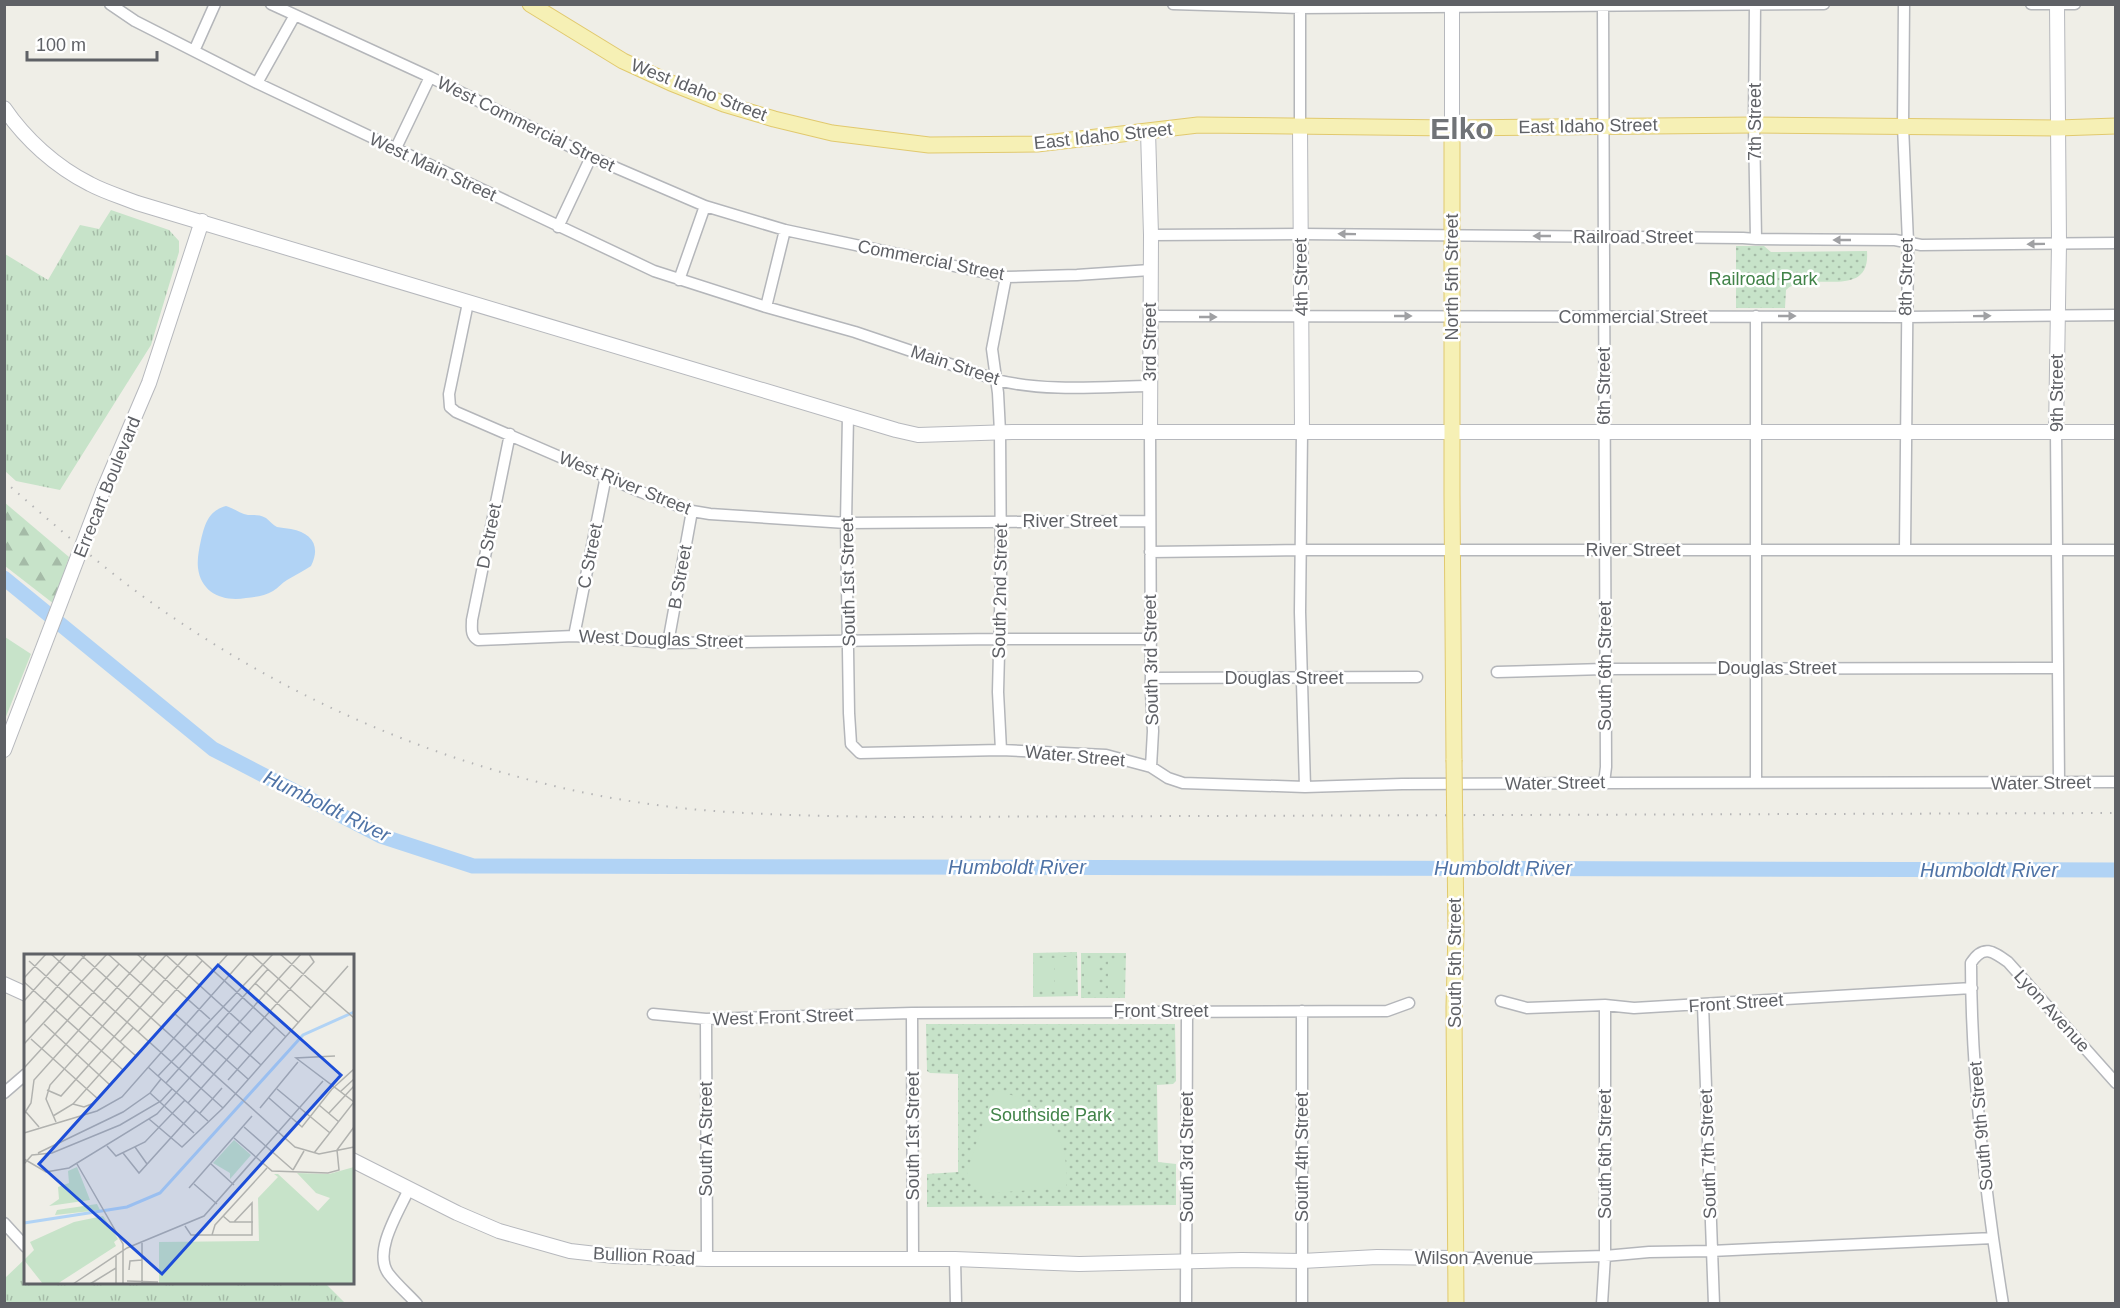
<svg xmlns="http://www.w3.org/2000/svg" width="2120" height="1308" viewBox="0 0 2120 1308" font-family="Arial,sans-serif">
<defs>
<pattern id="grass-tufts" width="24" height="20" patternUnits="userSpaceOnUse" patternTransform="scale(1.5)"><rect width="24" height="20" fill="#c7e3c9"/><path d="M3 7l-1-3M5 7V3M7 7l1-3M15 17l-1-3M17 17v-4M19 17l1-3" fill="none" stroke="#a5bba7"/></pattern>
<pattern id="forest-firs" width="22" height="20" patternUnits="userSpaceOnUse" patternTransform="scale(1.5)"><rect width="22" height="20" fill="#c7e3c9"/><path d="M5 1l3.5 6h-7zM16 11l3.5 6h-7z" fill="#a5bba7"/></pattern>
<pattern id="park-dots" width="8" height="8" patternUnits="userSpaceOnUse" patternTransform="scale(1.5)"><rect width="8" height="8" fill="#c7e3c9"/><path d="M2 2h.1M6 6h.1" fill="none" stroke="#a5bba7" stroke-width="1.8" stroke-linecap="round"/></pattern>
</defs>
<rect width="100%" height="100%" fill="#efeee7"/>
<!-- grass -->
<path fill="url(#grass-tufts)" d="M111,210L169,230L179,241V252L151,345L60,490L16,481L5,471V254L48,280L80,225L99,229Z
M25,1259L26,1282L325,1283L345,1303H5V1278Z"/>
<!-- forest -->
<path fill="url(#forest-firs)" d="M4,502L69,557L54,604L5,566Z"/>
<!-- park -->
<path fill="url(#park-dots)" d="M1736,246H1764L1771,252L1867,251C1871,303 1807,268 1786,290L1785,308H1736Z
M1077,952L1078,996L1033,997V953Z
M1081,953H1126L1125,998H1081Z
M926,1024H1175L1176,1081L1173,1084L1157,1085L1158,1162L1176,1164V1205L927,1207V1174L958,1172V1074L930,1073L927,1071Z"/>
<!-- pitch -->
<path fill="#c7e3c9" d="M5,637L31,654L5,719Z
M1057,957H1076V991H1057Z
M1034,958H1054V991H1034Z
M1084,960H1099V991H1084Z
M1108,960H1122L1123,991H1108Z
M994,1090C1003,1093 1013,1095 1022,1099C1056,1116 1070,1151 1066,1187L982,1194L969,1182L967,1172Z"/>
<!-- water -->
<path fill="#b1d3f5" d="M226,506C233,508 241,514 248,515C254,515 259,514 266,518C270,521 273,525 277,527C281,528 286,528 291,529C312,533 321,546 311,566C304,571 295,575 287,580C282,583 278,588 273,591C265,596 255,597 246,598C223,602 201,593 198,568C197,559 199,549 201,540C205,524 208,511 226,506Z"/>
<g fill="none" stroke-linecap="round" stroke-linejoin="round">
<!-- river -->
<path stroke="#b1d3f5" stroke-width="15" d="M4,578L213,749L381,836L473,866L2116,870"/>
<!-- street casing -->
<g stroke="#b4b6ba" stroke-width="13">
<path id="street" d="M110,4L135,21L257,83L654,271L766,307L855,332L997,380C1046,392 1099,387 1149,386
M271,4L430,77L591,157L705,206L785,230L1006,277L1077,275L1150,270
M1173,4L1300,8L1824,4
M1300,4V125
M1755,4L1754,125L1756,239
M1904,4L1903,126L1908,242L1905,550
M2031,4H2075
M1603,7L1606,767L1604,783
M194,51L215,4
M257,83L295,15
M395,150L430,77
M558,227L591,157
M1151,235L1300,234L1743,238L1756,239L1895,240L1921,245L2116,243
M679,280L705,206
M468,303L449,394L450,407L456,412L641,492L692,511L710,514L846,523L1150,521
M766,307L785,230
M1150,316L1906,317L2116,315
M1756,316V782
M848,416L846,523L849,713L851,744L860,753L1001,750L1106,755L1151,767L1168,778L1183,783L1305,787L1402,784L1604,783L2116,782
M1150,432L1151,692L1153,731L1151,767
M1302,432L1300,612L1305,787
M2056,432L2059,782
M510,434L472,620C472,628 470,635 478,640L574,636L668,643L999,639H1151
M1150,552L1302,550H2116
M574,636L606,476
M668,643L692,511
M1497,672L1605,669L2058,668
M1151,678L1417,677
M1001,750L998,692L1001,574L1000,432L998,393L992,349L1006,277
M1501,1001L1527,1008L1605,1005L1634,1008L1972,988
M1703,1005L1714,1304
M912,1013L913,1259
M653,1014L706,1019L912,1013L1387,1011L1409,1003
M706,1019L707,1259
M4,1093L26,1074
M409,1189C399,1211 373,1251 388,1273C396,1284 408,1294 417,1304
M4,1223L26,1247
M1454,1258H1533L1605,1256L1649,1252L1711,1251L1993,1238
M955,1259L956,1304
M1186,1304L1187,1011
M1302,1304V1011
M1602,1304L1605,1256V1005
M2003,1304C1985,1192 1971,1077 1971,963C1983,944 1993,951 2008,962L2116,1083"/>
</g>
<!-- secondary casing -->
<g stroke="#b6b8bd" stroke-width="16">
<path id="secondary" d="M1452,4V128
M4,108C25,139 56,167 90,184C105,192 122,197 137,203L896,430L918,435L1012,432H2116
M1300,125L1302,432
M1148,131L1151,235L1150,432
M2056,432L2059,243L2057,4
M103,491L149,383L202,221
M4,750L22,703
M4,984L26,994
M352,1160L457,1213L499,1231L570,1251L614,1256L707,1259H955L1079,1264L1242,1260L1302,1261L1377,1257L1454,1258"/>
</g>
<!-- primary casing -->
<g stroke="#e1c96e" stroke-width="17">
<path id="primary" d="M530,4L623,61L671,83L724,104L774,119L832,133L929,145L1037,144L1198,125L1452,128L1754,125L2058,128L2116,126
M1452,128V494L1454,760
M1456,932L1454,1007L1456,1304"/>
</g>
<!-- street -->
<use href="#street" stroke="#fff" stroke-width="10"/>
<!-- secondary -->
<use href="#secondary" stroke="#fff" stroke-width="14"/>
<!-- primary -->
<use href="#primary" stroke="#f6f0b5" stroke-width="15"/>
<!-- rail -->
<path stroke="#b5b5b6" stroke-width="2" stroke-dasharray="1.5 8" stroke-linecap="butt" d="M4,481C57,527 110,575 168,614C319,718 496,787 680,808C749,815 819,816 890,817L2116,813"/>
<!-- secondary-bridge casing -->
<g stroke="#b6b8bd" stroke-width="16" stroke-linecap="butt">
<path id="secondary-bridge" d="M22,703L103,491"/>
</g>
<!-- primary-bridge casing -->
<g stroke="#e1c96e" stroke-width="17" stroke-linecap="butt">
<path id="primary-bridge" d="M1454,760L1456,932"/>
</g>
<!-- secondary-bridge -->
<use href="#secondary-bridge" stroke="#fff" stroke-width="14"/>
<!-- primary-bridge -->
<use href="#primary-bridge" stroke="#f6f0b5" stroke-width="15"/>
</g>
<!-- one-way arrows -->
<defs><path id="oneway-solid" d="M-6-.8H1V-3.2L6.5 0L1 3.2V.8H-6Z" transform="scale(1.5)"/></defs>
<g fill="#9fa0a3">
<use href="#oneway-solid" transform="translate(1347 234) rotate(-179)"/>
<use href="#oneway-solid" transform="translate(1542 236) rotate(180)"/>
<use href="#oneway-solid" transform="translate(1842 240) rotate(-180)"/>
<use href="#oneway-solid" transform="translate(2036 244) rotate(179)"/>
<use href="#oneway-solid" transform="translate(1403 316)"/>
<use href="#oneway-solid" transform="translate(1787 316)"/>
<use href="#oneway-solid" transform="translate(1982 316) rotate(-1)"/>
<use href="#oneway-solid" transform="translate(1208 317)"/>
</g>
<g text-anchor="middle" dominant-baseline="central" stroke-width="5" stroke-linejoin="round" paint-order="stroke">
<!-- street labels -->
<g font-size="18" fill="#5f6166" stroke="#fff">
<text transform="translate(699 90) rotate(21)">West Idaho Street</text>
<text transform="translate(1755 122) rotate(-90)">7th Street</text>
<text transform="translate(526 124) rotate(26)">West Commercial Street</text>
<text transform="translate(1588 126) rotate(-1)">East Idaho Street</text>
<text transform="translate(1103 136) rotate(-6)">East Idaho Street</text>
<text transform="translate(433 167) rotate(25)">West Main Street</text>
<text x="1633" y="237">Railroad Street</text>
<text transform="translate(931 260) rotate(11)">Commercial Street</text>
<text transform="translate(1301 277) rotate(-91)">4th Street</text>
<text transform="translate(1452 277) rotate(-90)">North 5th Street</text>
<text transform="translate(1906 277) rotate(-89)">8th Street</text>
<text x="1633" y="317">Commercial Street</text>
<text transform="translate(1150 342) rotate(-90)">3rd Street</text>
<text transform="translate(955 365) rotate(18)">Main Street</text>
<text transform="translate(1604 386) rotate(-90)">6th Street</text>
<text transform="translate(2057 393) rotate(-90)">9th Street</text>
<text transform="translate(625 483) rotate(22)">West River Street</text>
<text transform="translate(107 487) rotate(-68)">Errecart Boulevard</text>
<text x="1070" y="521">River Street</text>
<text transform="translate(489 536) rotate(-79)">D Street</text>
<text x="1633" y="550">River Street</text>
<text transform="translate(590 556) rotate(-79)">C Street</text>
<text transform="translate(680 577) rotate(-80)">B Street</text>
<text transform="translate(848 582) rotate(-91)">South 1st Street</text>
<text transform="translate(1000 591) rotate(-89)">South 2nd Street</text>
<text transform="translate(661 639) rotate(2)">West Douglas Street</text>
<text transform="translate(1151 660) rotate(-91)">South 3rd Street</text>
<text transform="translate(1605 666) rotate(-90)">South 6th Street</text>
<text x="1777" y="668">Douglas Street</text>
<text x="1284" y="678">Douglas Street</text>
<text transform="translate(1075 756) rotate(5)">Water Street</text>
<text transform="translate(1555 783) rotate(-1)">Water Street</text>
<text transform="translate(2041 783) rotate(-1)">Water Street</text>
<text transform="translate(1455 963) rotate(-90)">South 5th Street</text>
<text transform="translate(1736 1003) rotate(-4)">Front Street</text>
<text x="1161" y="1011">Front Street</text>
<text transform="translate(2052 1011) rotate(48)">Lyon Avenue</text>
<text transform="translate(783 1017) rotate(-2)">West Front Street</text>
<text transform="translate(1981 1126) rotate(-95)">South 9th Street</text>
<text transform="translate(913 1136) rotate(-90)">South 1st Street</text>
<text transform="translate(706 1139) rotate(-90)">South A Street</text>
<text transform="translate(1605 1154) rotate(-90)">South 6th Street</text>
<text transform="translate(1708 1154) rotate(-92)">South 7th Street</text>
<text transform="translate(1187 1157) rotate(-90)">South 3rd Street</text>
<text transform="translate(1302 1157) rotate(-90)">South 4th Street</text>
<text transform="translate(644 1256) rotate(3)">Bullion Road</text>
<text x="1474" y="1258">Wilson Avenue</text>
</g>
<!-- park labels -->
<g font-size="18" fill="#418348" stroke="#fff">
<text x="1763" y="279">Railroad Park</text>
<text x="1051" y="1115">Southside Park</text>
</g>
<!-- water labels -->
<g font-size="20" font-style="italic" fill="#4f73a6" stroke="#fff">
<text transform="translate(327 806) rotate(26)">Humboldt River</text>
<text x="1017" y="867">Humboldt River</text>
<text x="1503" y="868">Humboldt River</text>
<text x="1989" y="870">Humboldt River</text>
</g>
<!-- town labels -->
<g font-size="30" font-weight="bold" fill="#707377" stroke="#fff">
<text x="1462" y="128">Elko</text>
</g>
</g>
<!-- overview -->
<g transform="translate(24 954)">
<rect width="330" height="330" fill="#efeee7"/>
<path d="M53,213L66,246L25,252L35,245L34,233L45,229L44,217ZM330,213V330H135V288L235,287L234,244L254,223L250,220H254L294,257L306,244L292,239L273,219L305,220Z" fill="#c7e3c9"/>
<path d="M73,250L76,256L31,261L33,256Z" fill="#c7e3c9"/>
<path d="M210,186L227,201L206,225V219L189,209Z" fill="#c7e3c9"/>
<path d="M79,262L94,285L90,288L92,292L33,330H19L0,306L10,296L6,288L50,268Z" fill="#c7e3c9"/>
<path fill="none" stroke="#b1d3f5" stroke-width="3" d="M0,269L103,253L136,239L279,81L330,58"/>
<path fill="none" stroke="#b1b2af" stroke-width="1.5" d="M27,0L199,154M56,0L271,193L295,200L330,193M84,0L140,50M113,0L186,65M141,0L227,78M171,0L262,83M227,0L287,54M256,0L330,64M5,7L112,102M0,24L22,0M0,28L99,116M231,29L275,69M0,47L42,0M151,60L224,125M0,70L62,0M20,70L86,131M193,72L237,111M114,78L178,7M7,85L74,145M96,88L109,74M0,90L83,0M178,110L277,0M124,113L184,167M0,114L95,10M134,122L249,0M204,126L251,73M142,129L244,15M253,135L306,179M23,136L37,142L164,0M316,138L330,125M126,139L170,179M245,144L278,173L308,135L330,115M164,149L290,8L285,0M49,150L60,153L70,149L204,0M295,151L315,168M236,154L274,108M2,158L15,173M176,159L198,134M305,159L330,132M0,160L7,149L10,126L123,0M29,162L49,150L101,92M125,165L158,193L199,154L324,12M32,168L22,145L26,131L142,1M220,173L269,216M0,179L73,157L98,143L224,0M210,184L248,217L304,219L315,216L313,196L330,173M83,192L92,202L121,188L161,146M111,193L123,210M14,199L99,158L126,139L137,125M99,199L115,219L172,156M290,199L330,148L272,104L311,102M0,205L22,218L45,214L133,160L178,110M0,210L8,201L28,199L96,171L137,147L148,135M53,210L99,290V330M187,210L210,231M269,216L280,197M170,230L193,250M165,234L228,162M199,262L206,268H229M161,272L167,281H228V249L210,268M188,281L191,271L243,214M118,289V330M105,316L106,307L118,306M103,327L134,328M49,330L103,294L180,262L299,127M66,330L92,314M92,330V302"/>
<path fill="#1d4ed8" fill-opacity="0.15" stroke="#1d4ed8" stroke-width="3" d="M194,11L317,121L138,320L15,210Z"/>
<rect width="330" height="330" fill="none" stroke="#5f6166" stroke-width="3"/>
</g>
<!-- border -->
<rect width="2120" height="1308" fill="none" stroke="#5f6166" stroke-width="12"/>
<!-- scale -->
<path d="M27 51v9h130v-9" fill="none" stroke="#5f6166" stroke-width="3"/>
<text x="36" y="51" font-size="18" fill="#5f6166" stroke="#ffffff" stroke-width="4.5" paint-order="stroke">100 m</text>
</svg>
